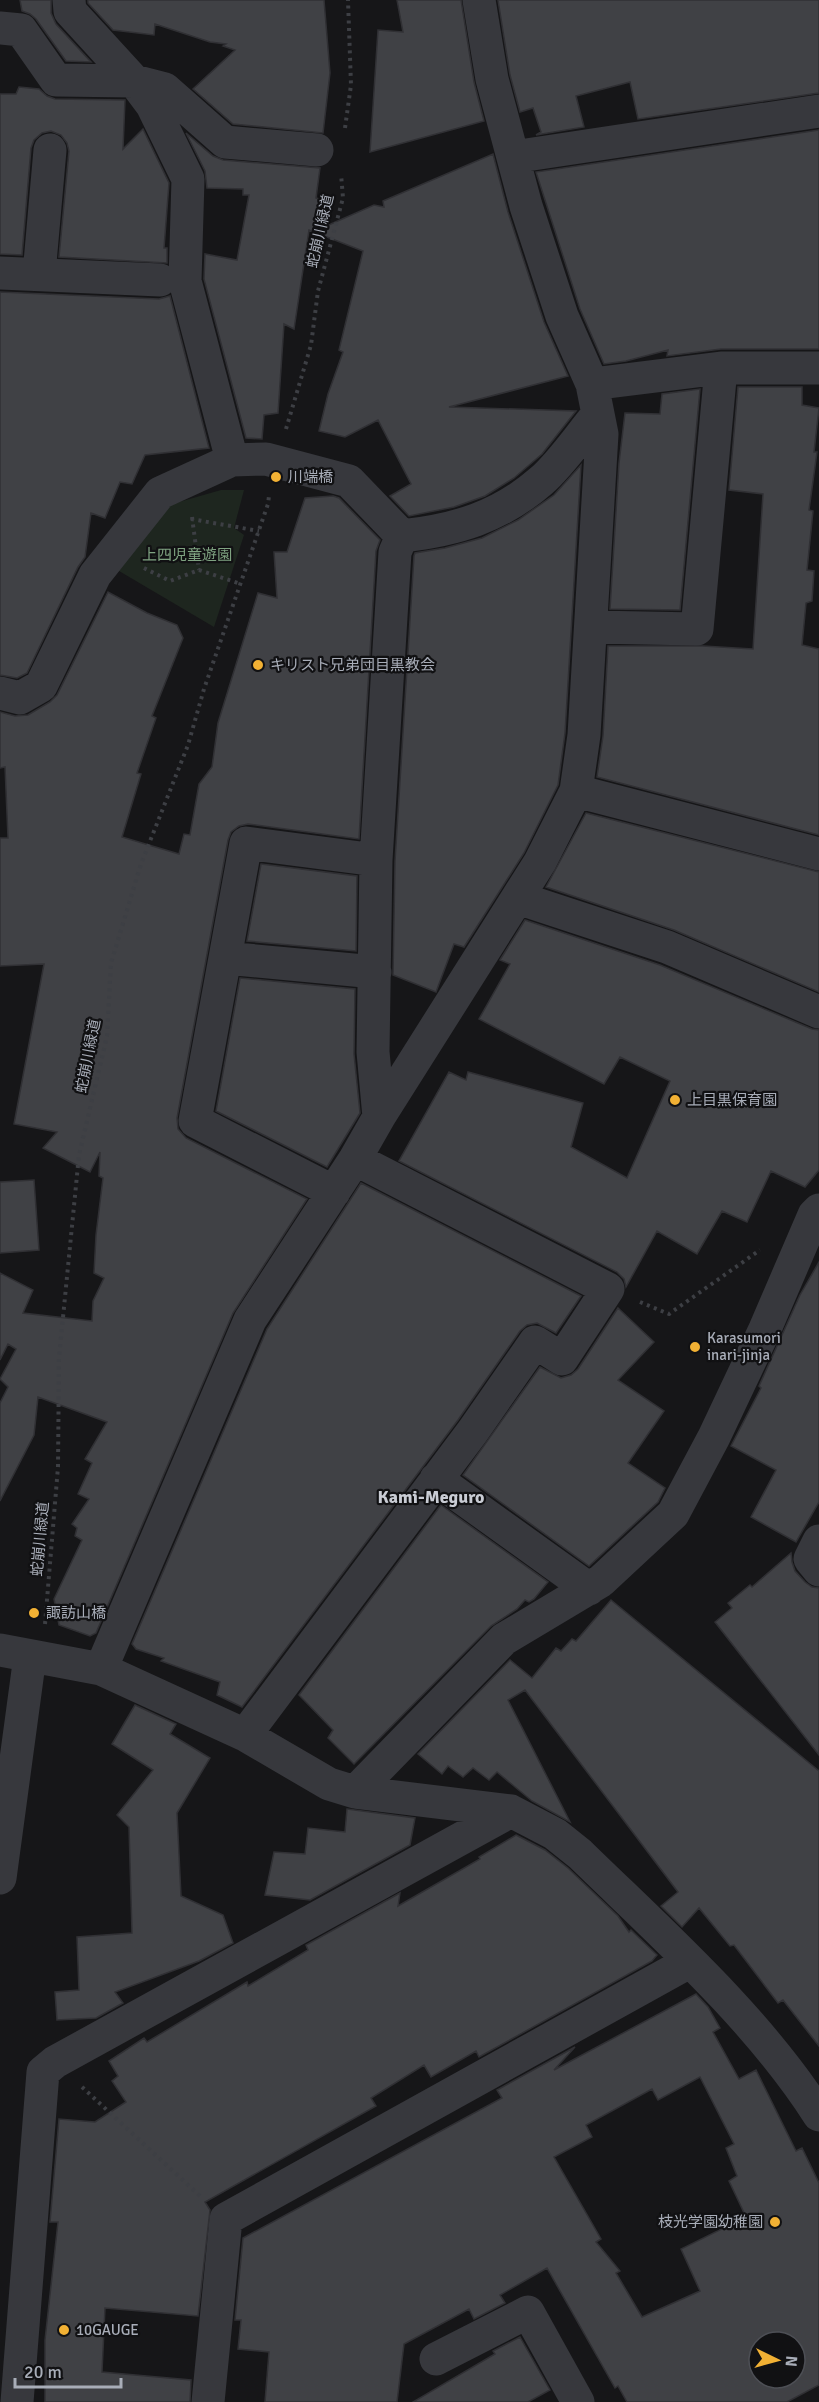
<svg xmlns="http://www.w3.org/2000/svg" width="819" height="2402" viewBox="0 0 819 2402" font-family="Signika,'Noto Sans JP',sans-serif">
<rect width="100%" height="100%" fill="#161618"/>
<!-- green -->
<path fill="#1e261f" d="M221,490H244L234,528L244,535L214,627L114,568L165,506Z"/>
<!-- building -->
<path fill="#404145" stroke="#303034" stroke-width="1.5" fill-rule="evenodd" d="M20,0H51V13L56,24L91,62L66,61L36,19L30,14L22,11Z
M88,0H324L330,73L323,133L233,124L193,89L235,50L223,46L226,44L210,42L155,24L154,35L113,30L88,3Z
M397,0H461L474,82L484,121L370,152L378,30L403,32Z
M498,0H819V93L638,119L630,82L576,96L584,127L536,135L541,132L533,108L520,112L510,75Z
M19,87L39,89L47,96L55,99L125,100L123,149L143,129L169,183L164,248H167V263L59,257L69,151L67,143L61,135L51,131L42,133L34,140L31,148L22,255L0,254V94H16Z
M819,130V349H721L667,356L668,350L626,361L604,364L580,309L536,172Z
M186,133L213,156L223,160L320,168L316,198L319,199L315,231L374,205L384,207L383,201L493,154L508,212L544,322L568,376L449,407L576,411L542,454L514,478L485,496L454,507L409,516L390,496L411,484L378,420L345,437L319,431L328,394L343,352L339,350L363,251L309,230L294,329L284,324L278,413L264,415L262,439L246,438L204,279L205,254L237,260L249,195H243V189L207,188L205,171Z
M0,292L159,299L170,296L209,448L145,455L132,484L120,482L105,518L91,513L85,557L78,567L27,673L17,678L0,675Z
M738,387H802V405L819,408L814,452H817L809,510L813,511L807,570L814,571L812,601L806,603L802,645L819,649V835L597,777L603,736L608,646H703L753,649L763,494L729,490Z
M700,389L680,610L610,609L619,463L625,413L660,414L662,394Z
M581,465L565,733L558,785L524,853L464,947L454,944L436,992L393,975L395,861L414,556L415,553L445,548L482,538L518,520L554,495Z
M333,496L339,498L380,540L376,551L359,839L248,824L239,826L231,832L228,840L177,1118L178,1129L186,1138L307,1199L233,1313L96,1633L90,1636L59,1625L54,1599L82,1540L75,1536L77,1528L72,1524L89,1499L78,1494L92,1463L85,1459L107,1422L38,1397L34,1435L0,1501V1403L8,1387L0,1379L16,1349L8,1344L0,1360V1273L33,1290L23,1313L92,1321L93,1301L104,1278L94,1273L96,1235L103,1178L99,1176L100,1152L90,1172L43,1148L57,1132L14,1124L44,964L0,966V838H8L5,767L0,768V712L15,716L28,715L50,702L57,695L108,592L147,613L177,625L183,638L152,716L156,718L137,773L141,774L122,837L179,854L184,834L190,835L199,784L212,767L218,723L258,593L277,598L274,552H287L305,498Z
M586,813L819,872V992L674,930L546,887Z
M261,864L357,876L356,951L247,941Z
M525,920L660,965L812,1029L819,1030V1170L805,1187L771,1171L747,1222L722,1211L697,1254L657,1231L626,1287L624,1279L617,1272L399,1161L449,1072L466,1080L468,1072L583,1103L571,1147L627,1178L670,1081L620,1057L604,1084L479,1019L510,964L500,960Z
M240,978L355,989L354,1054L360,1113L327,1167L216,1111Z
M34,1180L39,1250L0,1253V1182Z
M361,1183L581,1296L556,1333L537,1323L527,1325L520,1331L458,1420L242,1707L217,1695L220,1682L161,1661L164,1658L136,1649L132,1644L267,1329Z
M819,1262V1502L796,1542L751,1517L776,1470L731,1446L761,1388L759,1386L800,1295Z
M618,1308L654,1342L618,1380L664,1411L628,1463L665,1488L658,1502L589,1566L463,1475L540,1367L561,1378L571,1375L578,1369Z
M441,1505L548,1582L534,1599L529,1602L525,1600L517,1609L491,1626L354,1764L328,1738L333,1730L299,1695Z
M791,1553L792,1562L795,1571L805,1582L812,1587L819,1588V1755L715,1622L732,1608L728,1603L750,1585L752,1587Z
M611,1600L819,1771V2046L783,2000L778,2003L734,1945L730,1946L699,1908L682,1927L661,1906L678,1892L525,1690L508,1700L570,1822L532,1801L497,1772L489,1780L473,1768L463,1777L448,1766L442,1774L418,1754L510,1660L532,1678L556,1648L561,1651L572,1639L576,1641Z
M135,1705L176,1724L170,1734L210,1758L177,1813L181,1896L223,1915L233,1943L199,1961L115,1992L123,2003L96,2018L57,2020L55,1992L79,1990L77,1937L132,1933L129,1827L117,1815L153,1770L112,1744Z
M347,1809L415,1818L410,1845L310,1900L265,1895L274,1852L305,1854L308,1828L345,1832Z
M516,1835L545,1850L568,1868L618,1916L629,1932L631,1930L657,1955L652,1961L479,2057L476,2051L431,2077L424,2065L371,2098L376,2106L205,2202L210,2210L198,2316L105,2308L102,2372L191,2380L190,2402H45V2340L58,2222H50L59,2119L95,2122L126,2102L112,2081L118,2076L109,2061L144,2038L147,2042L247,1982L248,1986L308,1950L306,1945L400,1893L398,1906L480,1859L479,1857Z
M696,1994L708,2007L720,2028L713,2032L739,2079L756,2070L796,2151L802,2148L819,2183V2385L787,2402H627L618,2386L615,2388L547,2268L500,2295L505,2303L474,2319L469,2309L404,2344L397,2402H265L269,2352L238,2349L241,2320H235L243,2238L502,2098L497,2090L575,2047L554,2070ZM700,2077L734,2144L726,2148L737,2176L729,2181L746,2217L681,2249L700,2291L642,2317L616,2273L620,2271L596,2242L601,2239L554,2157L592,2137L586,2125L652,2089L658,2100ZM759,2342H795V2378H759Z
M520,2337L550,2390L528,2402H413L495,2354L493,2351Z"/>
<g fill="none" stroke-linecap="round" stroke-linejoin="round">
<!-- path -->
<path stroke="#3d3f44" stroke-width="4" stroke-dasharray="3 4.5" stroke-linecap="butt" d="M345,128L351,85L348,0
M286,429L311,345L318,291L343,198L341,174
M192,517L199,570
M191,519L259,531
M144,568L170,581L199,570L241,584
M640,1302L669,1314L760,1250
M45,1624L58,1467L59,1358L79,1155L107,1036L111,963L141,864L188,745L204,689L268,504L269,496
M82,2087L200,2196"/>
<!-- minor -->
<path stroke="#37383d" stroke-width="33" d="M69,0L70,11L134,81L152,105L188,179L185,281L232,460
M0,28L21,30L56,80L134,81L165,89L225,142L317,150
M513,157L819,111
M0,273L160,280
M39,274L50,150
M592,384L721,368H819
M592,627L697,629L721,368
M0,693L20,698L41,686L95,575L160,493L232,460L266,459L349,481L402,536C456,530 500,517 541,481C561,464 581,434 598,414
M576,791L819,854
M518,898L667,947L819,1012
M225,958L246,843L376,860
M379,1117L373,1052L376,860L395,552L402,536
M334,1192L195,1121L225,958L375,972
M436,1479L589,1589
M819,1541L810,1559L819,1570
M0,1650L101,1669L245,1735L329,1784L355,1792L511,1811L555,1834L580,1854C663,1935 756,2017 819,2115
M101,1669L250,1320L355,1159L379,1117L540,862L576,791L584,735L602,434L592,384L562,316L526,206L492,79L479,0
M245,1735L473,1431L535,1342L562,1359L608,1289L355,1159
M355,1792L504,1639L601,1581L673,1514L714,1437L765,1329L814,1215L819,1210
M0,1878L30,1656
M436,2359L528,2312L578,2402
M17,2402L43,2072L55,2062L511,1811
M208,2402L226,2219L689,1962"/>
</g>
<!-- markers -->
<g fill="#f2b134" stroke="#111113" stroke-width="2">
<circle cx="276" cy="477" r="6"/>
<circle cx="258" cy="665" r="6"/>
<circle cx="675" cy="1100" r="6"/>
<circle cx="695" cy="1347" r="6"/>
<circle cx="34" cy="1613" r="6"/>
<circle cx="775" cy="2222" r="6"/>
<circle cx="64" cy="2330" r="6"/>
</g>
<g text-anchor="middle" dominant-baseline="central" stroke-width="4.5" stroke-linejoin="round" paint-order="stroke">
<!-- street labels -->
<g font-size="15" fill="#a8adb8" stroke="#111113">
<text transform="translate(320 231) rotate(-77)">蛇崩川緑道</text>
<text transform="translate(88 1056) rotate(-79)">蛇崩川緑道</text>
<text transform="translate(40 1539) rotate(-85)">蛇崩川緑道</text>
</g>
<!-- poi labels -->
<g font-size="15" fill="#a8adb8" stroke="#111113" text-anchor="start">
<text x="288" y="477">川端橋</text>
<text x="270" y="665">キリスト兄弟団目黒教会</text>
<text x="687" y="1100">上目黒保育園</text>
<text x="707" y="1338">Karasumori<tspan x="707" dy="17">inari-jinja</tspan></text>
<text x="46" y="1613">諏訪山橋</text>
<text x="763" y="2222" text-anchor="end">枝光学園幼稚園</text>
<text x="76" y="2330">10GAUGE</text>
</g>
<!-- park labels -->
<g font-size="15" fill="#7fa381" stroke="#111113">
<text x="187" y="555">上四児童遊園</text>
</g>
<!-- quarter labels -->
<g font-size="18" font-weight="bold" fill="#c9ccd4" stroke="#111113">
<text x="431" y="1497">Kami-Meguro</text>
</g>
</g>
<!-- north arrow -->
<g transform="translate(777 2360) rotate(95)"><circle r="28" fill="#111113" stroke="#4d4f55" stroke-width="1.5"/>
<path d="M0-4.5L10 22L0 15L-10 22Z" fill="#f2b134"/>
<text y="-9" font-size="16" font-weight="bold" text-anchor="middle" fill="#a8adb8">N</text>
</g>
<!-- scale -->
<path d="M15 2378v9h106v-9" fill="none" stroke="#a8adb8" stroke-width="3"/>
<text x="24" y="2378" font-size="18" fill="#a8adb8" stroke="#111113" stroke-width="4.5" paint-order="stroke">20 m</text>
</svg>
